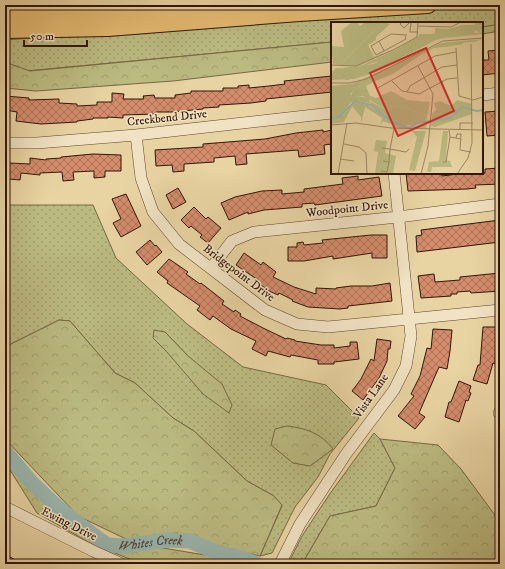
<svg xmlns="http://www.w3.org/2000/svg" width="505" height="569" viewBox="0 0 505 569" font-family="'IM FELL DW Pica',serif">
<defs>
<pattern id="grass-dots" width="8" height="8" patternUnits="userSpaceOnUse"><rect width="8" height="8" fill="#bbbb81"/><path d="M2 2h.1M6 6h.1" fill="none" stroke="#a1a06e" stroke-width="1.8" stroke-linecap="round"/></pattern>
<pattern id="forest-crowns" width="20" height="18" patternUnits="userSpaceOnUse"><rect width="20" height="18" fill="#bbbb81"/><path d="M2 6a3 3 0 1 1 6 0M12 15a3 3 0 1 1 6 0" fill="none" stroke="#a1a06e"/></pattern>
<pattern id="building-cross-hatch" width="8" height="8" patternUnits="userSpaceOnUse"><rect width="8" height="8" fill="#d38c6c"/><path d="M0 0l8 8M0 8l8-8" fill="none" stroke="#ac7157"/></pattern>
</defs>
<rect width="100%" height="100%" fill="#e8d3a2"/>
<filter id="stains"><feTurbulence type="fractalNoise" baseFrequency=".005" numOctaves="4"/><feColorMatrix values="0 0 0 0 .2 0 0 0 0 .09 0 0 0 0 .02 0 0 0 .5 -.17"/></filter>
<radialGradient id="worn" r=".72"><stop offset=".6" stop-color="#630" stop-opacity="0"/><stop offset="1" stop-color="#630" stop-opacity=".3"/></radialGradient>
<!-- grass -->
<path fill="url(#grass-dots)" stroke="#766843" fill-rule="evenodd" d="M484,6H500V25L482,27V23H332V42L5,73V40Z
M5,205H93L116,258L187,324L243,367L326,385L359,418L330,454L318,477L295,507L272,553L260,556L282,506L274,496L247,481L194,431L173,418L135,383L115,373L70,321L59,320L5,347ZM165,332L188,356L166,351L153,338Z
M374,433L380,439L395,468L376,506L330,516L302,564H288L302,536L329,495Z"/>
<!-- forest -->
<path fill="url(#forest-crowns)" stroke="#766843" d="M500,24V31L482,34V27Z
M332,42V62L173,81L36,91L5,88V62L30,71Z
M59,320L70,321L115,373L135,383L173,418L194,431L247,481L274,496L282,505L260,556L226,548L177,533L126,539L78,516L5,439V347Z
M154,330L165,332L188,356L222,384L232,405L229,413L203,394L166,351L153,338Z
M287,426C305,428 321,433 333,449L310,466L293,463L271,445L275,429Z
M380,439L438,445L461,469L500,522V564H302L330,516L376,506L395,468Z
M5,457L45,504L90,539L114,550L157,547L217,557L241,564H142L90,543L37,513L5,462Z"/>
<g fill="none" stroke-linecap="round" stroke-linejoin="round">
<!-- river -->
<path stroke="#99b6af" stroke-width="15" id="s1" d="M5,451L32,483L63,512L107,545L125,546L167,540L190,541L216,552L242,558L257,564"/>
</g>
<!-- building -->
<path fill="url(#building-cross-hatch)" stroke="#311605" d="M500,50V73L482,75V60H489L488,51Z
M332,76V92L266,99V101L251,103L219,105V107L203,108V109L171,112H156V114L123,115V118L108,117V118H93V119L77,121V122L41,124L16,121L17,112L5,110V96L29,98V100L59,99V103L77,104V106L97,105V102H112V93L124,94L123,99H144L143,96L154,95L155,98H175V95L191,93V91H223V88H238V86L249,85V88L269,86L285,84L284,81Z
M500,111V135L487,136L485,112Z
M323,130V132L332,130V144L324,145L325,154L299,157L298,150L246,154L247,164L236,165L235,156L214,158V162L184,164V171L173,172L172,165L156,166L155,150L203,147V144L265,139L296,133Z
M93,154L121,155V171H105V177L94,178V171L73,172L74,180L63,181L62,172L40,173V175L21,173L20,180L9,179V163L30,164V158L46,160V159L61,158V157Z
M500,168V184L475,185L476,188L467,189L408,191L406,173H442V176L465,173H485V169Z
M358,176V180L379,177L382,196L315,205L314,203L302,204V207L264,210L248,214V212L229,220L221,203L235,197L262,191L282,190V194L304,192V189L343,184L342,178Z
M178,188L186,202L173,209L166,195Z
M126,194L141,226L121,237L113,223L121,219L112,199Z
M194,207L206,219L208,217L221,228L208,243L200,237L202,235L191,226L189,228L181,220Z
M500,220V242L417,252L416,236L422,235L421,230Z
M371,235H387V258H372V253L333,259V256L304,261H288V247H297V243L303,242L304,245L323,243L322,240Z
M150,240L155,246L156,245L162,252L147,265L136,252Z
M244,253L261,265L263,262L276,272L273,277L294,287L316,294V288L336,289V288L351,286H372L390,283L392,301L348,306V308L340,309L308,307L292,301L293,300L279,293L278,295L269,291L257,282L258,280L236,265Z
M169,259L188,272L186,274L200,284L201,283L224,301L222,304L234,312L235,310L241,314L240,316L263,328L286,339L287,338L295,340V341L321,345H334V348L350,346V342H357L359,359L334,362V364H318V360L291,355L290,357L268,351L266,356L252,349L256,341L231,329L213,316L210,320L197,310L200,306L167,283L168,281L157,272Z
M500,273V291L471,293L470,291L457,292V294H451V296L421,298L418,276L434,274L435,282L460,280V277Z
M483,327H497L495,364L493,363L487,384L473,380L478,365H480Z
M433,329L452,330L450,351L447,369L439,367L419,413L425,417L415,429L398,416L414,396L411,394L420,376L427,348L431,349Z
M377,339L391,341L390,349H388L387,361L379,378L363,400L352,391L361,379L371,359L374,361Z
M459,381L471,386L469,392L471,393L468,401L466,400L459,422L445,417L449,402H451Z
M5,554L22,564H5Z"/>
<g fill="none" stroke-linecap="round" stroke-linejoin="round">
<!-- minor casing -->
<g stroke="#5f452c" stroke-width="12">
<path id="minor" d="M482,95L500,93
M136,135L141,178L153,212L179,244L265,310L297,324L328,327L500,310
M5,143H37L136,135L332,113
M211,268L232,241L254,232L398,217L500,204
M499,413L500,411
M5,507L93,551L122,564
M280,564L300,524L346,454L394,390L406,366L411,336L394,173"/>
</g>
<!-- highway casing -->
<g stroke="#311605" stroke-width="18">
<path id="highway" d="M5,15L109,13L227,5
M5,30L108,28L299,13L428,5"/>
</g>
<!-- minor -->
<use href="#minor" stroke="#f0e2c3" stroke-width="11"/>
<!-- highway -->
<use href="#highway" stroke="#e4ba71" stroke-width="16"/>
</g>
<g text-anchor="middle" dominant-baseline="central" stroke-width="3" stroke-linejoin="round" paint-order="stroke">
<!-- street labels -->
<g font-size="12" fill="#311605" stroke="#f0e2c3">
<text transform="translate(167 118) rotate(-6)">Creekbend Drive</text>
<text transform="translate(347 209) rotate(-6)">Woodpoint Drive</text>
<text transform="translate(239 273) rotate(37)">Bridgepoint Drive</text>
<text transform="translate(371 396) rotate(-55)">Vista Lane</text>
<text transform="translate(69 524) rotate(27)">Ewing Drive</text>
</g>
<!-- water labels -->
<g font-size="13" font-style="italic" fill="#504638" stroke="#f0e2c3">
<text stroke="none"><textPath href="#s1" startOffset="183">Whites Creek</textPath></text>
</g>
</g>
<!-- overview -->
<g transform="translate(331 22)">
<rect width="152" height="152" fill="#e8d3a2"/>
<path d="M52,0L59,2L45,15V18L37,23L43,35L60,28L27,44L9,43ZM132,3H144V11L152,10V12L107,17L36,53L22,57L0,58V51L5,46H11L7,54L12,56L24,55L93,21L127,12L117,10L81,22L49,39L27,45L64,28L88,14V12H101L104,11V6L117,7ZM152,17L143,20L112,22L102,26L35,64L39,74L45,76L60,69L76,78L99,80L95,100L94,92L63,83L57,89L32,74H20L22,68L34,63L24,66L0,64L21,62L111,21Z" fill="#bbbb81"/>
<path d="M143 5a5 5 0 1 1 10 0a5 5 0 1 1-10 0ZM21,0H26L29,4L35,0H52L9,43L2,42L0,24L13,25L10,9ZM110,8L127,12L93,21L44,47L16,58L6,53L11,46L43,42L81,22L107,13ZM132,19V22L121,24L103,26L89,34L103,25L112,21ZM35,25L28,33L30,40L17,43ZM88,34L62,52L22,68L19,73L38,76V79L57,89L63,83L94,92L95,100L73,104L61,99L39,81L27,79L20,80L10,93L0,96V64L29,65ZM126,78L141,82V92L104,105L100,104L101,92L105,88L103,81L109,79L120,84ZM24,80L37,83L69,104L79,106L96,101L95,106H69L52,99L49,103L51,96L34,85L30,101V95L21,84L13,100L0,102V98L12,93ZM81,109H95L84,149L78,148L86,115ZM112,109H117L115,138L119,139L121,145H101L100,150H96L98,140L108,139ZM45,118L56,119L54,131L65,134L62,152H44L47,130L43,129Z" fill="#bbbb81"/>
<path fill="none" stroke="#99b6af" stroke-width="2" d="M0,97L9,94L24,79L40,83L61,100L78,106L87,101L119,96L131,85L146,89L152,88"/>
<path fill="none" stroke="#9f8763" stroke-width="1" d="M71,0L69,2L73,6L79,0M80,0L79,10H87M87,4L120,5L130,0M48,19L53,29L75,17L74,14M125,26L128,74L142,78L152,75M53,29L45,33L40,24L60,12L76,13M0,43L25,44L62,28L86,15L87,0M87,44L102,72L97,124L90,152M61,59L71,69L88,72L116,57L126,56M111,60L115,72M0,61H19L35,57L112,19L152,16M45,67L104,34L125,30M76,70L79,64L111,45L126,43M0,103L25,101L60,106L152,108M63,107L59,127L75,130L78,127M118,108L119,115L130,117M129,108V101H142M125,116L126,112H130L129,128L140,130M13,122L28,125L35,131L36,152M51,126L59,127L58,140L52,139M9,137L23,139M112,140H115L119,115M50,149L56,150L58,140M7,152L16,101M79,152H119M126,152L137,136L141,121L140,22"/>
<path fill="#d62828" fill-opacity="0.15" stroke="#d62828" stroke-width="2" d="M95,26L123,89L67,114L39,51Z"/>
<rect width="152" height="152" fill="none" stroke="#311605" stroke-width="2"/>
</g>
<!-- margin -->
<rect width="505" height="569" fill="none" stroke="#e8d3a2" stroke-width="20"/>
<rect x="6" y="6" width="493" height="557" fill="none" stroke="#311605" stroke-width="2"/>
<rect x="10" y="10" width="485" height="549" fill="none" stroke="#311605"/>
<!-- scale -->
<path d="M24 40v6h63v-6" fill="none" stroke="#311605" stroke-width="2"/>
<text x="30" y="40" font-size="12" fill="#311605" stroke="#f0e2c3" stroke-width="3" paint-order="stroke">50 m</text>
<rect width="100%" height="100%" filter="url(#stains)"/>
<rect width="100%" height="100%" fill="url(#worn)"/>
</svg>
